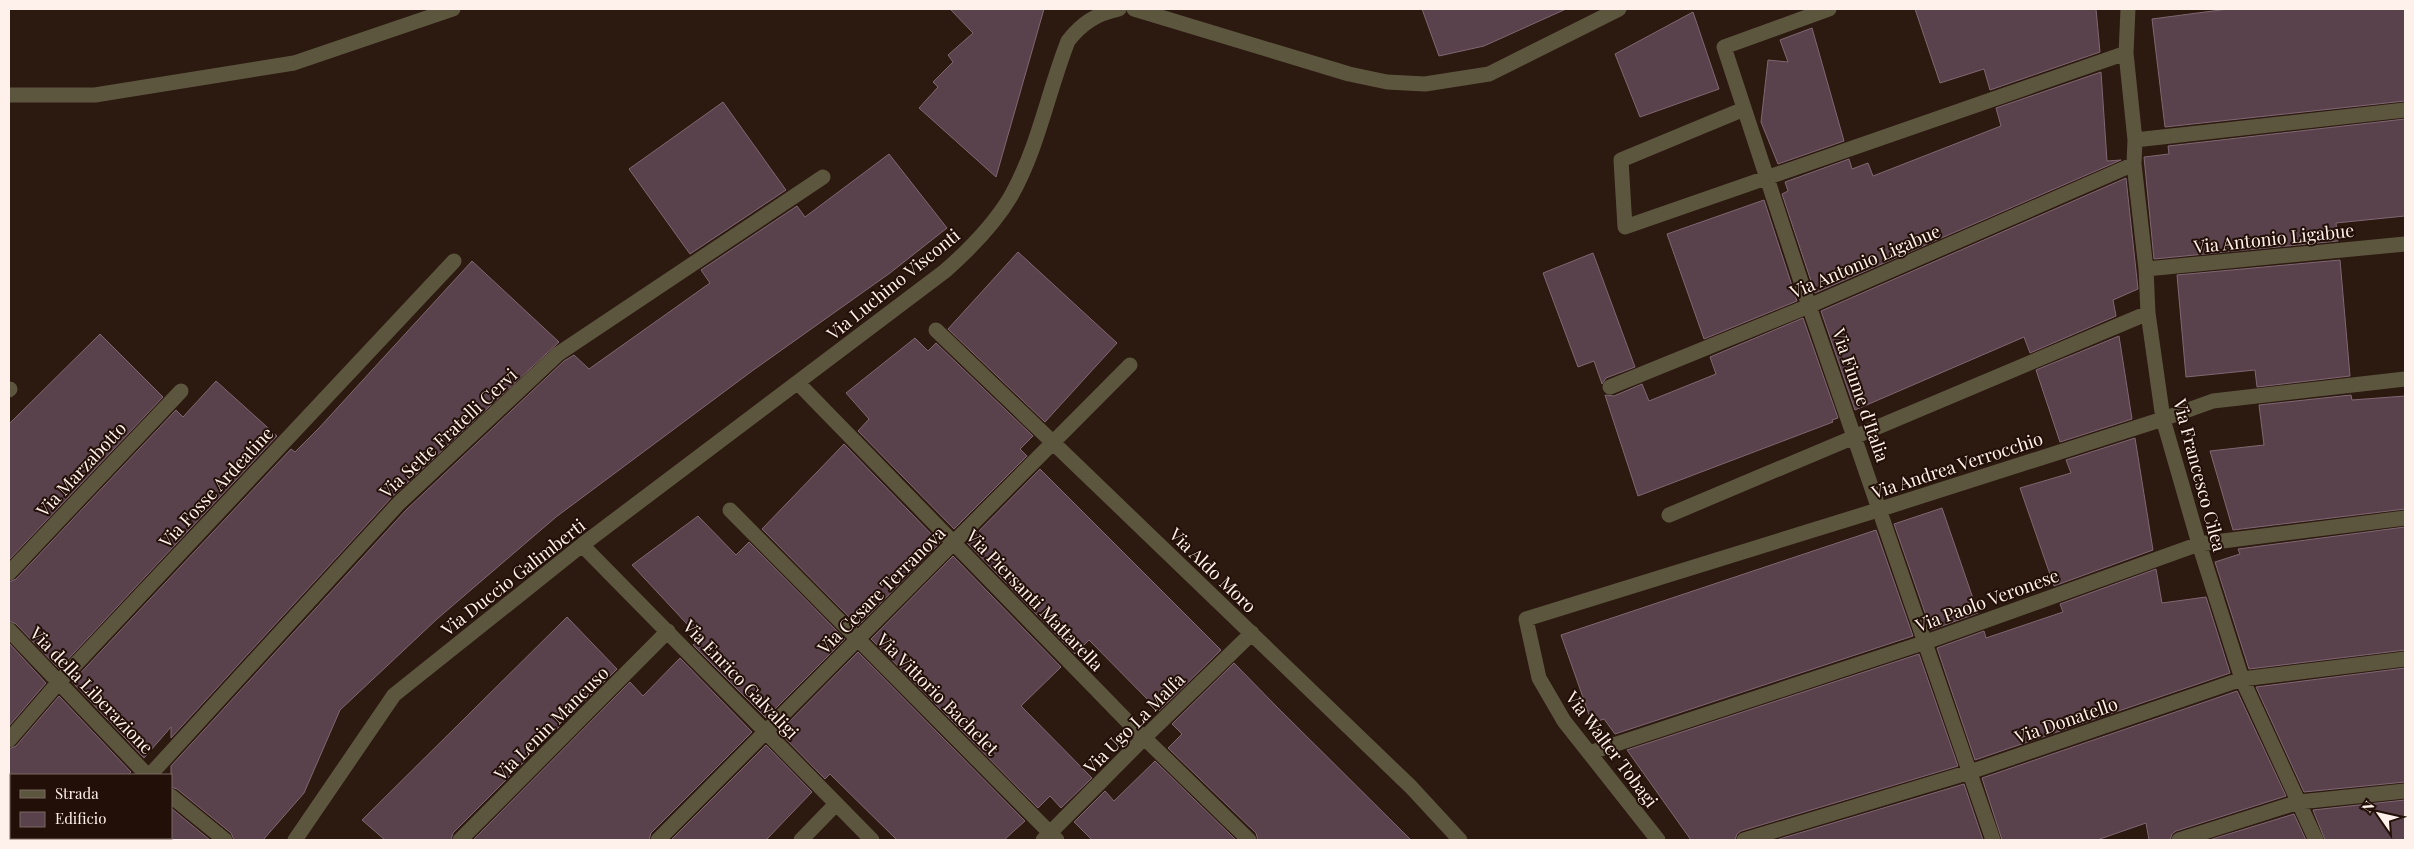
<svg xmlns="http://www.w3.org/2000/svg" width="2414" height="849" viewBox="0 0 2414 849" font-family="'Playfair Display',serif">
<rect width="100%" height="100%" fill="#2c1910"/>
<!-- building -->
<path fill="#59424c" stroke="#806772" d="M950,9H1044L996,177L919,108L938,87L933,82L953,62L948,55L973,33Z
M1422,9H1566L1484,46L1439,56Z
M1915,9H2096L2100,52L1990,90L1984,69L1940,83Z
M2228,9H2405V101L2165,127L2152,19Z
M1693,12L1719,89L1640,117L1615,54Z
M1812,28L1844,141L1778,164L1761,122L1768,60L1788,62L1780,40Z
M2101,72L2107,161L2121,160L1815,293L1782,194L1788,191L1785,182L1849,159L1852,169L1868,163L1873,176L2001,126L1996,108Z
M723,102L786,190L690,254L629,169Z
M2405,119V216L2336,223L2338,241L2154,259L2144,157L2169,154L2168,146Z
M889,154L947,228L890,273L752,371L556,517L437,619L340,710L304,793L263,840H234L231,833L177,789L171,787V766L406,510L564,361L574,355L589,369L710,283L701,270L797,206L805,217Z
M2126,178L2138,289L2113,300L2116,316L2030,353L2024,337L1855,410L1821,311Z
M1764,200L1797,301L1704,339L1667,234Z
M1018,252L1117,343L1045,422L948,329Z
M1593,253L1635,367L1606,378L1602,384L1594,361L1578,367L1543,273Z
M2340,260L2350,376L2257,387L2255,370L2186,377L2177,275Z
M472,261L559,342L392,497L171,738V727L144,758L72,682L291,449L295,452L319,428Z
M1803,318L1838,418L1832,420L1833,422L1638,496L1605,395L1614,396L1642,384L1649,401L1716,374L1710,357Z
M100,334L163,397L9,560V424Z
M2119,336L2132,419L2060,442L2036,370Z
M915,338L928,351L936,343L1033,436L1020,449L1027,456L954,529L858,431L869,419L846,393Z
M216,381L277,436L59,669L16,624L9,621V582L16,579L176,410L183,417Z
M2351,395L2352,400L2405,396V509L2233,530L2210,451L2264,445L2259,405Z
M2135,438L2153,550L2054,586L2020,488L2071,473L2066,460Z
M844,444L940,543L858,626L762,529Z
M1040,469L1221,650L1159,711L1089,640L1075,654L967,543Z
M1942,508L1978,613L1931,630L1894,524Z
M698,516L736,555L749,542L845,639L766,718L693,645L700,638L632,565Z
M2405,527V650L2249,669L2215,562L2240,554L2238,549Z
M1876,530L1913,636L1615,734L1604,719L1592,723L1561,635Z
M953,556L1061,667L1021,706L1092,778L1061,808L1050,796L1038,808L871,639Z
M2156,569L2162,603L2206,597L2230,673L1975,760L1937,648L1984,631L1986,638L2063,612L2060,604Z
M567,617L617,669L453,833L451,840H385L362,820Z
M9,643L46,683L9,726Z
M858,652L1025,821L1004,840H897L830,774L825,779L779,732Z
M1919,654L1958,766L1741,831L1737,834L1735,840H1691L1627,750Z
M680,658L752,732L651,833L649,840H473L630,682L643,696Z
M1234,663L1277,707L1411,840H1258L1256,833L1168,748L1182,734L1172,724Z
M2405,668V782L2304,792L2256,687Z
M2237,691L2286,796L2176,831L2172,834L2170,840H2149L2146,823L2097,840H2002L1982,778Z
M59,696L131,772L128,775H9V749L16,746Z
M766,745L812,792L766,840H671Z
M1155,761L1236,840H1092L1074,822L1105,791L1114,801Z
M1964,784L1983,840H1776Z
M2405,800V840H2325L2313,810Z
M171,808L210,840H171Z
M2294,814L2306,840H2209Z"/>
<g fill="none" stroke-linecap="round" stroke-linejoin="round">
<!-- minor -->
<path stroke="#5d563f" stroke-width="15" d="M1134,9L1349,74L1387,82L1425,84L1489,74L1619,9
M1829,9L1724,47L1809,306L1993,840
M2128,9L2126,53L2135,140L2134,164L2146,269L2148,313L2163,419L2199,544L2242,679L2316,840
M9,95H95L294,63L453,9
M1744,109L1621,160L1625,227L2126,53
M2135,140L2405,110
M2146,269L2405,244
M936,330L1411,787L1460,840
M798,383L1128,722L1249,840
M1610,387L1809,306L2134,164
M9,390L10,389
M730,510L1057,840
M1669,515L2148,313
M582,545L872,840
M9,573L181,391
M9,630L147,775
M9,740L58,683L454,261
M1589,753L1926,642L2199,544L2405,518
M150,775L399,503L558,354L823,177
M171,796L225,840
M94,840L96,838
M295,840L394,695L582,545L945,271C970,249 994,225 1011,196C1038,148 1048,92 1068,41C1082,23 1096,14 1119,9
M460,840L668,631
M658,840L1130,365
M801,840L836,804
M1043,840L1144,738L1252,633
M1658,840L1564,721L1539,678L1526,619L1881,509L2163,419L2213,401L2405,379
M1744,840L1970,772L2242,679L2405,659
M2179,840L2299,802L2405,791"/>
</g>
<g text-anchor="middle" dominant-baseline="central" stroke-width="4" stroke-linejoin="round" paint-order="stroke">
<!-- street labels -->
<g font-size="18" fill="#fef0ea" stroke="#220f07">
<text transform="translate(2274 238) rotate(-6)">Via Antonio Ligabue</text>
<text transform="translate(1865 261) rotate(-23)">Via Antonio Ligabue</text>
<text transform="translate(893 284) rotate(-39)">Via Luchino Visconti</text>
<text transform="translate(1861 395) rotate(71)">Via Fiume d'Italia</text>
<text transform="translate(448 433) rotate(-43)">Via Sette Fratelli Cervi</text>
<text transform="translate(1957 465) rotate(-18)">Via Andrea Verrocchio</text>
<text transform="translate(81 469) rotate(-47)">Via Marzabotto</text>
<text transform="translate(2200 475) rotate(75)">Via Francesco Cilea</text>
<text transform="translate(216 487) rotate(-47)">Via Fosse Ardeatine</text>
<text transform="translate(1213 570) rotate(44)">Via Aldo Moro</text>
<text transform="translate(513 577) rotate(-38)">Via Duccio Galimberti</text>
<text transform="translate(881 590) rotate(-45)">Via Cesare Terranova</text>
<text transform="translate(1035 600) rotate(46)">Via Piersanti Mattarella</text>
<text transform="translate(1987 600) rotate(-20)">Via Paolo Veronese</text>
<text transform="translate(741 679) rotate(46)">Via Enrico Galvaligi</text>
<text transform="translate(92 690) rotate(46)">Via della Liberazione</text>
<text transform="translate(938 694) rotate(45)">Via Vittorio Bachelet</text>
<text transform="translate(2066 720) rotate(-19)">Via Donatello</text>
<text transform="translate(551 723) rotate(-45)">Via Lenin Mancuso</text>
<text transform="translate(1134 723) rotate(-45)">Via Ugo La Malfa</text>
<text transform="translate(1612 749) rotate(53)">Via Walter Tobagi</text>
</g>
</g>
<!-- border -->
<rect width="2414" height="849" fill="none" stroke="#fef0ea" stroke-width="20"/>
<!-- legend -->
<rect x="10" y="774" width="162" height="65" fill="#220f07" stroke="#7a6962"/>
<rect x="20" y="790" width="25" height="8" fill="#5d563f" stroke="#7a6962"/>
<text x="55" y="799" font-size="15" fill="#fef0ea">Strada</text>
<rect x="20" y="812" width="25" height="15" fill="#59424c" stroke="#7a6962"/>
<text x="55" y="824" font-size="15" fill="#fef0ea">Edificio</text>
<!-- north arrow -->
<g transform="translate(2379 814) rotate(304)" stroke="#220f07" stroke-width="4" paint-order="stroke">
<path d="M0-4L9 19L0 12L-9 19Z" fill="#fef0ea"/>
<text y="-8" font-size="14" font-weight="bold" text-anchor="middle" fill="#fef0ea">N</text>
</g>
</svg>
